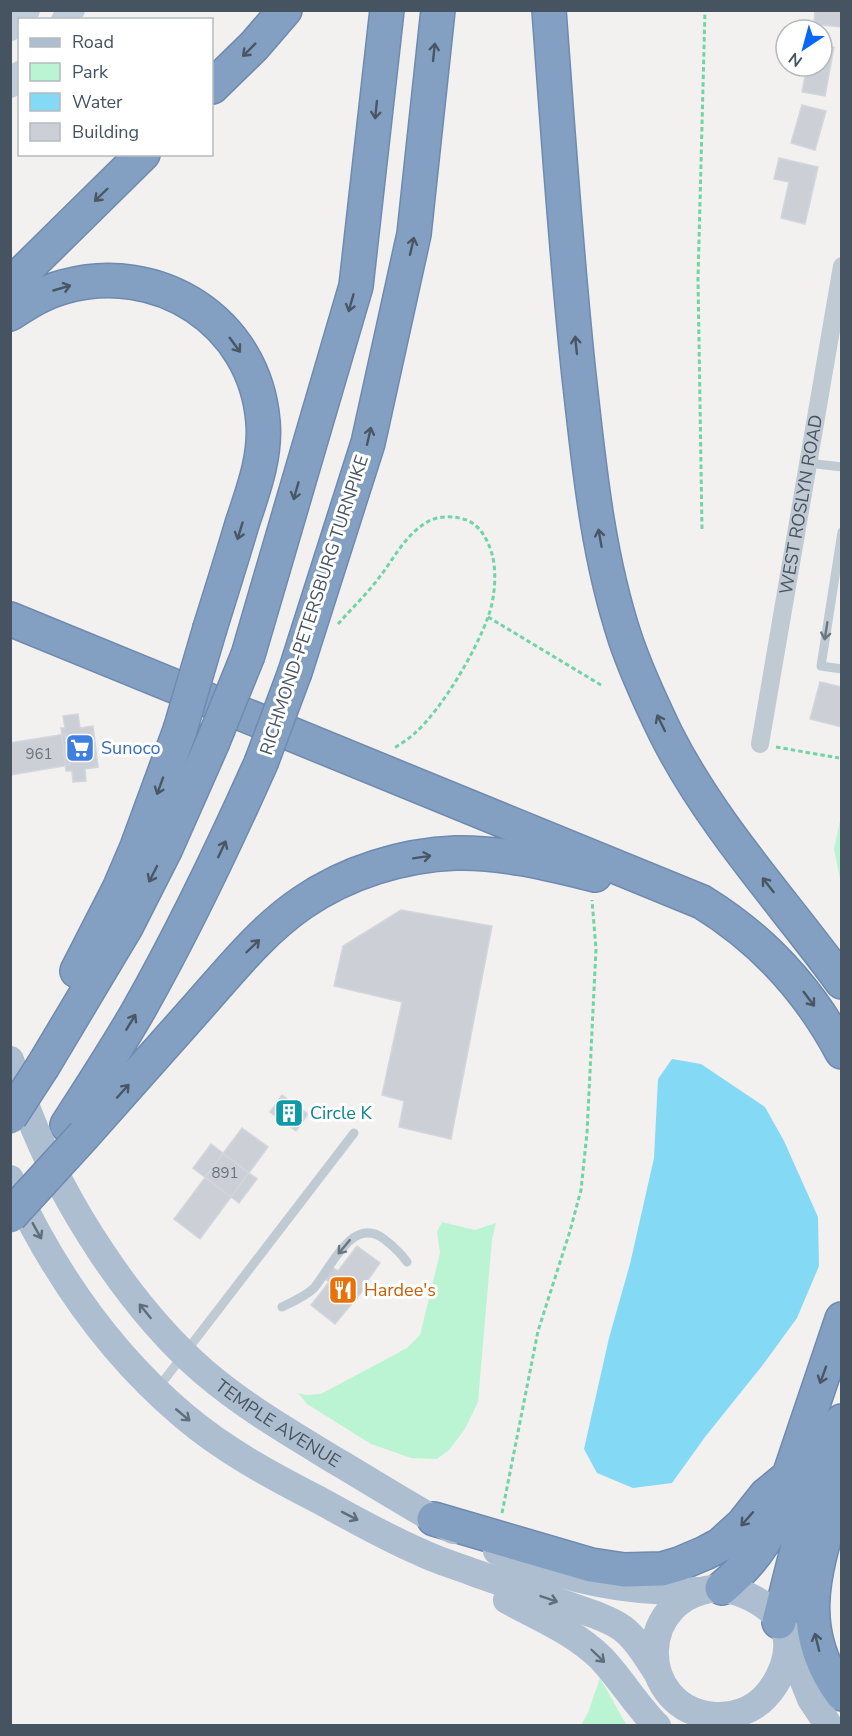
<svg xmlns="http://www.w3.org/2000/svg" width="852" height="1736" viewBox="0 0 852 1736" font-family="'Nunito Sans',sans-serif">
<rect width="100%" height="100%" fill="#f3f0f0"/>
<!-- green -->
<path fill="#bbf4d3" d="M841,816V884L834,849Z
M442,1222L475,1230L496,1223L492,1239L478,1402L465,1429L449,1450L437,1459L411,1458L371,1444L307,1404L298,1393L306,1395L321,1394L407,1348L420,1335L440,1253L437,1232Z
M600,1678L626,1724L628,1725H581L588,1713Z"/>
<!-- water -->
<path fill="#84daf5" d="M672,1059L701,1064L765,1107L784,1141L818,1217L819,1266L797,1318L762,1366L705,1437L672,1483L633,1488L597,1473L584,1449L609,1338L630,1264L654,1158L658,1079Z"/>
<!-- building -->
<path fill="#cccfd6" stroke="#d3d6dc" stroke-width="1.5" d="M815,10H842L841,27L814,24Z
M822,45L834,47L825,96L802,92L807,66H822Z
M802,105L826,111L815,150L791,143Z
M779,158L818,167L805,224L781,218L789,182L774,179Z
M820,682L842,687V727L810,719Z
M78,714L80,728L93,726L98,767L85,769L86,781L73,782L72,771H66L61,728H65L63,716Z
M65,734L70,765L10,775V743Z
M401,910L492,926L451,1139L399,1127L404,1101L382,1095L402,1002L334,986L343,946Z
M282,1095L308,1114L296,1131L270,1112Z
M242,1128L268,1147L200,1239L174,1219Z
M211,1144L257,1179L239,1203L193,1168Z
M357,1246L380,1263L368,1280L370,1282L335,1324L311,1305L329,1282L323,1277L331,1266L338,1271Z"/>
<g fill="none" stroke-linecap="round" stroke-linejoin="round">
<!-- highway casing -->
<g stroke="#6e8baf" stroke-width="36">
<path id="highway" d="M549,10C558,132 566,254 579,376C589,464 597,553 625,638C636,671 651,703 666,734C712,825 782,900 842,982
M212,87L254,46L285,10
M10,285L143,154
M10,314C27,303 44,292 63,287C158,260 255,321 263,422C266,457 253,491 242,524C232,558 221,593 210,628
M10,619L702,902C762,939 809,990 842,1052
M248,655L356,286L387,10
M295,672L368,443L414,234L438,10
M77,971L119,889L137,847L180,730
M43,1066L126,927L166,848L212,744
M67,1125C91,1088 115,1051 137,1013C183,932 223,848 261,763
M84,1135C121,1093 159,1051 196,1009C229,972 261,931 302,903C347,872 403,855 456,853C504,852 550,864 595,875
M842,1478C821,1555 788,1621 842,1694
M434,1519L591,1565L624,1570L662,1569L679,1564L705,1553L720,1545L743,1524L766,1495L788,1477
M722,1588C743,1570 760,1552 772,1526L842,1319
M779,1622L801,1534L820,1486L842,1421"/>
</g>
<!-- path -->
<path stroke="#6fd5a6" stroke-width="3" stroke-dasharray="4.5 3" stroke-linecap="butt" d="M702,529L698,279L705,10
M488,617L601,685
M338,624C351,609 366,595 378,579C394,559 405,534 429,521C441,515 457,516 469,521C482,528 488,541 492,554C497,572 495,599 488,617C476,651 442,709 415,733C409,739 400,744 393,749
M776,747L839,758
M502,1513L538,1331L570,1231L581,1190L587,1133L596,949L592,900"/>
<!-- lane -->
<path stroke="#bfcad3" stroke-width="9" d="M808,463L842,467
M842,532L821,666L842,669
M282,1307C292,1302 306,1296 314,1288C331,1268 352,1215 384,1239C393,1246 400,1252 407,1262
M158,1388L354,1133"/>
<!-- street -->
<path stroke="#bfcad3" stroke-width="18" id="s1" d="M760,744L842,266"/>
<!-- secondary -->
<path stroke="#c1cddb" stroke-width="26" d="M64,20L72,10
M10,28L27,10
M10,85L20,74"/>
<!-- primary -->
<g stroke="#adbed1" stroke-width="28">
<path id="s2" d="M10,1060C16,1077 21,1095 28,1112C63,1203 130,1308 204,1372C245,1407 290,1433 336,1461C375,1484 413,1508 453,1530"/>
<path d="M10,1179C51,1268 108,1352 184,1416C224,1450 272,1476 319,1500C352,1518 385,1537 420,1552C438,1561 457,1566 475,1573C515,1587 556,1601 596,1615C605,1619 614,1622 622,1628C637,1639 648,1659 658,1674"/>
<path d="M497,1551C566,1580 625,1593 699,1591"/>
<path d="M722,1588C746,1592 779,1608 786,1634C791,1656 780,1681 765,1697C753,1710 733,1717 716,1716C634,1711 633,1591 722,1588Z"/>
<path d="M507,1600C540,1618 573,1631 601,1658C621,1679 636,1705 657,1726"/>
<path d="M788,1641L811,1699L829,1726"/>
</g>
<!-- highway -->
<use href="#highway" stroke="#83a0c3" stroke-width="33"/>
<!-- highway-bridge casing -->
<g stroke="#6e8baf" stroke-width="36" stroke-linecap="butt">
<path id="highway-bridge" d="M180,730L210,628
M212,744L248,655
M261,763L295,672
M10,1117L43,1066
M10,1216L84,1135"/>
</g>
<!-- highway-bridge -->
<use href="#highway-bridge" stroke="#83a0c3" stroke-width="33"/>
</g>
<!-- one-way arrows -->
<defs><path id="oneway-shaft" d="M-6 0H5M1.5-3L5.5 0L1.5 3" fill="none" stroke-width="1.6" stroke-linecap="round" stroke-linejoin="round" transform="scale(1.5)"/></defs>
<g stroke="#495765">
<use href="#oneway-shaft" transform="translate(249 50) rotate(135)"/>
<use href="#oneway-shaft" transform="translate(434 52) rotate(-84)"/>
<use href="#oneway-shaft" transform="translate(376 110) rotate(96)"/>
<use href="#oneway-shaft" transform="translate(101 195) rotate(136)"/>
<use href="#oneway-shaft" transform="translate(412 246) rotate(-77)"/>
<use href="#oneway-shaft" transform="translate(62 288) rotate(-16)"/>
<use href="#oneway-shaft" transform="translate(351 303) rotate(106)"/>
<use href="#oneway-shaft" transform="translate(235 345) rotate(54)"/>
<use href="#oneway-shaft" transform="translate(576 345) rotate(-96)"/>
<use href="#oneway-shaft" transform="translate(369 436) rotate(-77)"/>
<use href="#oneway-shaft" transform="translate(296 491) rotate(106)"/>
<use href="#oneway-shaft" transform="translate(240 531) rotate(107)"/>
<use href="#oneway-shaft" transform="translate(600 538) rotate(-100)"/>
<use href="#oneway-shaft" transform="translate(661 723) rotate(-116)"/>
<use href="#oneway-shaft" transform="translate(160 786) rotate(110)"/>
<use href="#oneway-shaft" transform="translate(222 849) rotate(-65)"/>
<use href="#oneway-shaft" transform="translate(422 857) rotate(-9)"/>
<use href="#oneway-shaft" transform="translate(153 874) rotate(117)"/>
<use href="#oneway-shaft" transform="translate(768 885) rotate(-128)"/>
<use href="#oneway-shaft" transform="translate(253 946) rotate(-44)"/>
<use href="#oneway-shaft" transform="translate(809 999) rotate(53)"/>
<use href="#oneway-shaft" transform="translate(131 1022) rotate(-59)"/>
<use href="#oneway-shaft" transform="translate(123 1091) rotate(-48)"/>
<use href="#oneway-shaft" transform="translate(823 1375) rotate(110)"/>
<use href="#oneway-shaft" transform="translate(747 1519) rotate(131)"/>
<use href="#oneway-shaft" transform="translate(817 1642) rotate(-104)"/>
</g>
<g stroke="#6a7782">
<use href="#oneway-shaft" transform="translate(826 631) rotate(99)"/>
<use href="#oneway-shaft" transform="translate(344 1247) rotate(130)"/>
</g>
<g stroke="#606e7c">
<use href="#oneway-shaft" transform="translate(37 1231) rotate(61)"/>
<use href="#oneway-shaft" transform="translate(145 1311) rotate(-129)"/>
<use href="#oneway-shaft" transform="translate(183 1415) rotate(40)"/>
<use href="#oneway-shaft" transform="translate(350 1516) rotate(27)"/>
<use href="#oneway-shaft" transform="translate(549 1599) rotate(19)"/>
<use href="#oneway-shaft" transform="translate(598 1656) rotate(44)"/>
</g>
<!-- icons -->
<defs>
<g id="supermarket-square" transform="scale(1.5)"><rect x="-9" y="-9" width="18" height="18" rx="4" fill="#3f7fe0" stroke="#fff"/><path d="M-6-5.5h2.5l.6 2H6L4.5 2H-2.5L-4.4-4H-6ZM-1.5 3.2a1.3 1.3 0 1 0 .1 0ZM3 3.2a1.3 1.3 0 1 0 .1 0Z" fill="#fff"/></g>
<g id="building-square" transform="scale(1.5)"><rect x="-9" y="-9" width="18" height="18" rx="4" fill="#0f9aa8" stroke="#fff"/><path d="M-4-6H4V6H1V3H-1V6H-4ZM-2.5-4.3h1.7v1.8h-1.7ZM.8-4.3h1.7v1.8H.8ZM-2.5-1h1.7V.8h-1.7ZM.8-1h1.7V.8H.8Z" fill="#fff"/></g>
<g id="restaurant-square" transform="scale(1.5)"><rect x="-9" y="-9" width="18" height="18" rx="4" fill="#e8710a" stroke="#fff"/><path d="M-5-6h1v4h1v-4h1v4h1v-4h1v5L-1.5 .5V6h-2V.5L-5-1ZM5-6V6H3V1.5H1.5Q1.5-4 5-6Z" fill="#fff"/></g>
</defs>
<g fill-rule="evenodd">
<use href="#supermarket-square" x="80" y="748"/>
<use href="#building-square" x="289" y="1113"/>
<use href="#restaurant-square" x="343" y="1290"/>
</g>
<g text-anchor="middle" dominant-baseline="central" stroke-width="6" stroke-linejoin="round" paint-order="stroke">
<!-- number labels -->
<g font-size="15" fill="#68727e">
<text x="39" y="754">961</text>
<text x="225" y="1173">891</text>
</g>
<!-- street labels -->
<g font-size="18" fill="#465360" stroke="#fff">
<text stroke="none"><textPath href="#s1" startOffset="243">WEST ROSLYN ROAD</textPath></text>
<text transform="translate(314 605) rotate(-72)">RICHMOND-PETERSBURG TURNPIKE</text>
<text stroke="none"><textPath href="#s2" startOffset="462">TEMPLE AVENUE</textPath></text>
</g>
<!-- shop labels -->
<g font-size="18" fill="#366cbe" stroke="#fff" text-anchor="start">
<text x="101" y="748">Sunoco</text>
</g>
<!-- culture labels -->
<g font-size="18" fill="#0d838f" stroke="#fff" text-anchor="start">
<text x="310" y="1113">Circle K</text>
</g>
<!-- food labels -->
<g font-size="18" fill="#c56008" stroke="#fff" text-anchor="start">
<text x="364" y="1290">Hardee's</text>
</g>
</g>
<!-- border -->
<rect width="852" height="1736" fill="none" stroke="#465360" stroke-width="24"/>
<!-- legend -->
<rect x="18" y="18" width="195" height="138" fill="#ffffff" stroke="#b5babf" stroke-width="1.5"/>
<rect x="30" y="38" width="30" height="9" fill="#adbed1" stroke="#b5babf" stroke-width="1.5"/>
<text x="72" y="48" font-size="18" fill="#465360">Road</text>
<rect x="30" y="63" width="30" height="18" fill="#bbf4d3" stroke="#b5babf" stroke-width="1.5"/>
<text x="72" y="78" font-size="18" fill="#465360">Park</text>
<rect x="30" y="93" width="30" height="18" fill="#84daf5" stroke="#b5babf" stroke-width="1.5"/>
<text x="72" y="108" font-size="18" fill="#465360">Water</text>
<rect x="30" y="123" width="30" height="18" fill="#cccfd6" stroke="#b5babf" stroke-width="1.5"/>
<text x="72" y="138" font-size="18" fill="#465360">Building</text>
<!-- north arrow -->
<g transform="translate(804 48) rotate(216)"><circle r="28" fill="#ffffff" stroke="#b5babf" stroke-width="1.5"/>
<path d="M0-4.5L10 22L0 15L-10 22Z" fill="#0868f5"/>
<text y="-9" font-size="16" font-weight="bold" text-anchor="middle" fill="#465360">N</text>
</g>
</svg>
